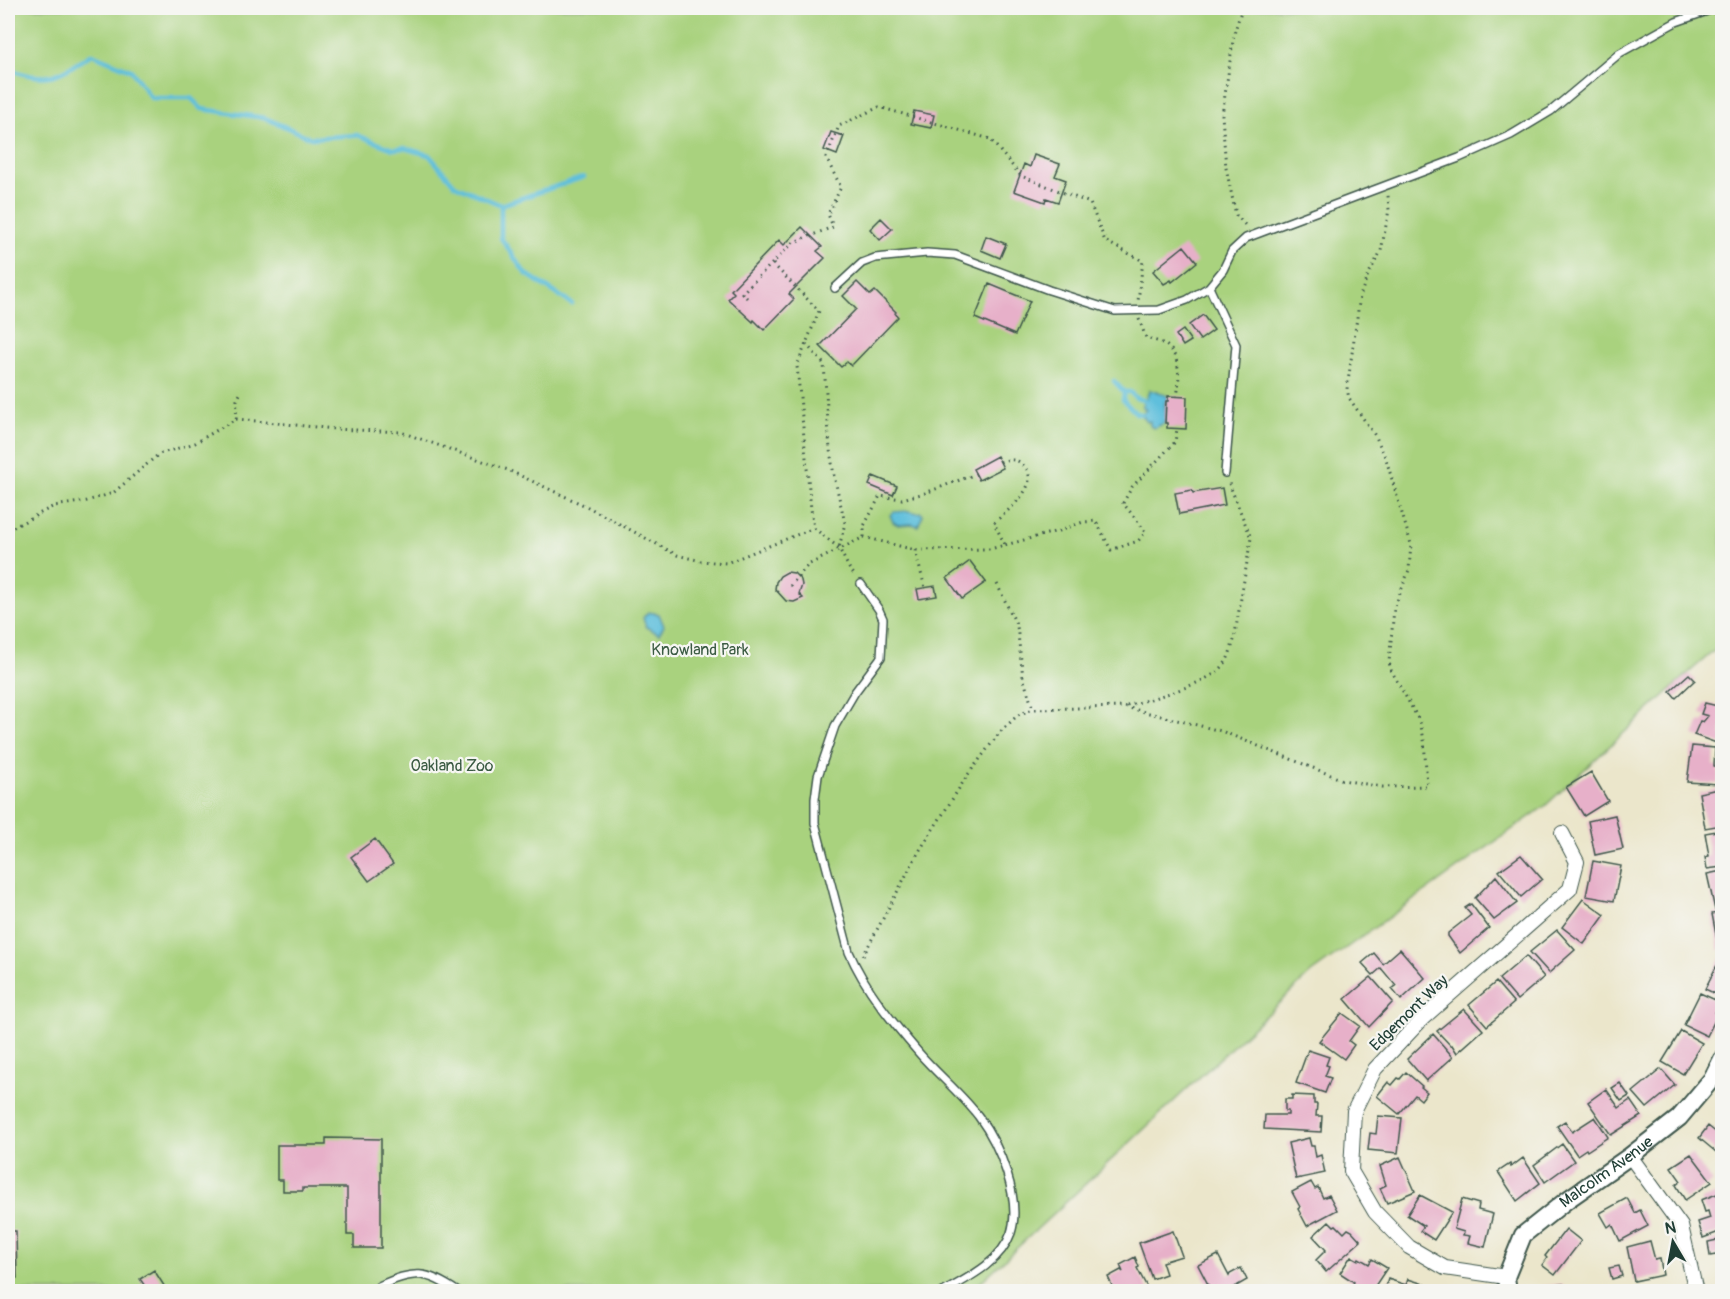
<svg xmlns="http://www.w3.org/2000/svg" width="1730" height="1299" viewBox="0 0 1730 1299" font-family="Pangolin,sans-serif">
<rect width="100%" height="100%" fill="#f6f6f2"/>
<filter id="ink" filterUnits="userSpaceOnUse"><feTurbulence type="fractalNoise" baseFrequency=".0167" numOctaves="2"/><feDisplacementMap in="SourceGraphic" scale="12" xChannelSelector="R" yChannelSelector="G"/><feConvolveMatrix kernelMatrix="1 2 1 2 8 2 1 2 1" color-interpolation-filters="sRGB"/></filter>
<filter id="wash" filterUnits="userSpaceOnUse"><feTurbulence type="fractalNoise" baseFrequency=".008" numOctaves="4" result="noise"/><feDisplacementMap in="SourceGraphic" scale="24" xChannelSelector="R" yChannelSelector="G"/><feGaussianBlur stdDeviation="1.35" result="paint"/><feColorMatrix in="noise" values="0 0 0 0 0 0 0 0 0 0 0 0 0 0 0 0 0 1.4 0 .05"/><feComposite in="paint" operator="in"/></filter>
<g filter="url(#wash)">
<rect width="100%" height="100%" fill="#ebe6cb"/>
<!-- green -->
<path fill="#a9d27e" stroke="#648859" stroke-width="1.5" d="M8,8H1722V644L1694,668L1545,806L1311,973L971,1291H8Z"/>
<!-- water -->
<path fill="#5ebfdc" stroke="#3e7e88" stroke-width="1.5" d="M1150,390L1168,396V401L1165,402V423L1154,428L1150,426V421L1147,422L1141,414L1146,410L1142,406Z
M909,511L918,513L920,512L923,515L918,526L912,524L898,525L893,522L890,515L894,512Z
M648,612L659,614L664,626L659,634L646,627L643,618Z"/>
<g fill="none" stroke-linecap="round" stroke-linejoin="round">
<!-- stream -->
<path stroke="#5ebfdc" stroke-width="4.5" d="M8,69C49,84 57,76 92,54L131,70L151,98H191L202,109L265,118L311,138L357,135L393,149L404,148L429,155L455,185L501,205V238L525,273L572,304
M501,205L584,177
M1114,381L1124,392H1130L1136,398L1146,401
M1124,392L1123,400L1136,413L1141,414"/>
</g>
<g id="blocks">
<!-- building -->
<path fill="#e7b0c9" d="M914,111L934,115L931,128L911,124Z
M831,132L844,136L837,155L824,150Z
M1034,155L1060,164L1055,176L1066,180L1058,202L1046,198L1045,202L1014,191L1024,164L1030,167Z
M881,218L892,229L880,240L870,229Z
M802,227L822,247L817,251L825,258L789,294L794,299L764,330L754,320L753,322L728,299L734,293L731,290L779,240L784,245Z
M986,236L1006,244L1000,258L981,250Z
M1184,246L1197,262L1172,282L1171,280L1164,284L1153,271Z
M857,282L870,295L875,291L896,312L895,313L898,317L851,366L847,362L841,367L820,346L856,309L843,296Z
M989,284L1030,301L1015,335L975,318Z
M1203,315L1214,330L1200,340L1189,325Z
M1183,330L1191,341L1183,346L1176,335Z
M1168,396L1187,397L1186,429L1167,428V423H1165L1166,401H1168Z
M997,456L1003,468L979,480L973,469Z
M873,476L897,486L893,495L869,485Z
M1222,488L1225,505L1179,514L1175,493L1192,490L1193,493Z
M970,561L986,582L962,599L947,578Z
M787,572L794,573L801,580L802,585L799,594L803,598L794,602L786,601L775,589L776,582L780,576Z
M935,586L937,596L919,599L917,589Z
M1689,674L1695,680L1676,698L1670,691Z
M1705,703L1722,707V745L1694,735L1700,721L1703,722L1708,716L1701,714Z
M1692,746L1715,748L1714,766L1719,767L1718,784L1687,782Z
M1591,772L1608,801L1584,816L1566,787Z
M1718,789L1722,825L1705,828L1699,793Z
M1615,815L1623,849L1595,855L1588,821Z
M1722,830V867L1707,869L1705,857L1709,856L1705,833Z
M375,839L393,864L369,881L351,857Z
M1521,855L1542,879L1521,897L1499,871Z
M1593,861L1621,866L1614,901L1586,896Z
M1722,871V908L1715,910L1707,874Z
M1496,876L1517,903L1494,920L1475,898Z
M1583,899L1605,915L1584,944L1562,927Z
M1471,904L1489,928L1460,953L1448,936V933L1471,915L1465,908Z
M1722,912V949L1719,950L1712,914Z
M1557,930L1575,950L1549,973L1530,952Z
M1400,949L1425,978L1401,1000L1392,989L1396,986L1381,968L1373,975L1362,963L1374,953L1383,964Z
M1722,955V997L1705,989Z
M1526,956L1544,977L1517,1000L1499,979Z
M1371,977L1393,1002L1369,1027L1345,999Z
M1496,982L1514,1003L1487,1026L1469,1005Z
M1700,993L1720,1002L1715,1013L1718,1014L1707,1036L1684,1025Z
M1464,1009L1483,1030L1457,1053L1452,1045L1451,1046L1437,1031Z
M1342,1013L1360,1026L1349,1041L1354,1045L1344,1059L1319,1041Z
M1681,1031L1702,1043L1683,1074L1662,1062Z
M1433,1034L1453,1057L1426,1081L1407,1059Z
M1308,1050L1329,1057L1326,1065L1329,1066L1325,1076L1331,1078L1325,1093L1296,1083Z
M1661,1069L1675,1085L1647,1108L1633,1092Z
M1406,1072L1422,1086L1421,1087L1427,1092L1421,1100L1415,1095L1399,1114L1377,1096L1388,1082L1392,1085L1398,1078L1400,1079Z
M1620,1083L1629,1096L1621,1101L1612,1088Z
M1606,1089L1619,1108L1630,1100L1641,1116L1611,1135L1588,1102Z
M1292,1095L1314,1096V1104H1317L1316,1116H1322L1321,1132L1264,1129L1265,1115H1288V1111H1285V1099H1292Z
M1378,1116L1402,1118L1398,1153L1368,1150L1370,1133L1376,1134Z
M1595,1117L1608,1137L1587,1151L1586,1149L1577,1155L1557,1126L1565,1121L1572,1132Z
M1708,1126L1718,1134L1722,1129V1157L1699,1138Z
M326,1138L381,1139V1248H354V1235H347V1188H303V1191H283V1180H277V1145H326Z
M1309,1138L1311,1146H1314L1316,1157L1321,1155L1325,1173L1296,1179L1288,1143Z
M1562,1144L1574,1161L1545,1182L1534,1165Z
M1691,1154L1712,1182L1685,1200L1676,1185L1681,1181L1671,1167Z
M1400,1157L1415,1191L1387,1203L1380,1188L1386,1185L1380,1166Z
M1523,1158L1540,1183L1517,1201L1498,1172L1510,1164L1511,1167Z
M1311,1182L1315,1189L1318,1187L1323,1198L1329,1195L1337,1210L1307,1226L1298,1209L1300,1207L1292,1192Z
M1722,1192V1231L1703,1238L1698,1222L1710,1218L1708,1211L1705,1212L1701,1200Z
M1420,1195L1452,1212L1434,1240L1420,1231L1424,1226L1407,1215Z
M1627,1198L1635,1213L1640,1210L1648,1226L1620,1241L1612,1224L1608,1227L1600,1213Z
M1462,1199L1479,1204L1478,1210L1493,1214L1485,1247L1468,1243L1470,1236L1463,1235L1464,1232L1454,1229Z
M1329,1221L1334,1226L1336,1225L1344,1233L1348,1229L1352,1231L1361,1241L1326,1272L1316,1260L1326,1250L1313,1236Z
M1566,1229L1581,1241L1555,1275L1542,1265L1547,1258L1545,1256Z
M8,1231H16L17,1278H9Z
M1173,1231L1182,1256L1162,1262L1166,1274L1152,1279L1139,1243Z
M1722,1239V1254L1710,1256L1708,1242Z
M1650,1241L1655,1260L1660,1259L1663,1275L1634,1281L1627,1247Z
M1218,1255L1229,1276L1230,1274L1241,1268L1247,1280L1226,1292H1212L1198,1265Z
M1351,1256L1358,1260L1359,1258L1369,1264L1372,1259L1387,1268L1371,1292H1363L1352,1285L1354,1282L1340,1273Z
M1135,1257L1139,1267L1137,1268L1149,1291L1115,1292L1108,1277L1121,1270L1123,1272L1120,1265Z
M1619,1266L1622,1276L1612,1279L1609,1268Z
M154,1270L168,1292H149L140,1279Z
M1388,1279L1406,1285L1408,1279L1424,1284L1422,1292H1384Z
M1563,1284L1564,1292H1536L1535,1287Z"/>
</g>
</g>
<g filter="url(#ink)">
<use href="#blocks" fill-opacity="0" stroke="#3e564b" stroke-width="1.5"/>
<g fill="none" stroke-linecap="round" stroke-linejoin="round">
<!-- service casing -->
<g stroke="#3e564b" stroke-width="10">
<path id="service" d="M1209,287L1236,345L1225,473
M835,288L862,263L875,258L927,253L955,255L1049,290L1115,311L1159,310L1187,300L1209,287L1223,270L1232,251L1246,238L1459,158L1511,135L1551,111L1620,53L1676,22L1716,8
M861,584L879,610L883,619L881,657L855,692L835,726L818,776L815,799V823L849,952C865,989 893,1023 919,1053C938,1075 962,1094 979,1117C999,1144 1022,1199 1011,1233C1001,1262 968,1278 943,1292
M382,1292L379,1286C414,1270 426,1270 458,1292"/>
</g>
<!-- minor casing -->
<g stroke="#3e564b" stroke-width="16">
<path id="minor" d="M1630,1156L1681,1226L1696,1292
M1506,1277L1445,1268L1409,1247L1375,1212L1351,1171L1354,1111L1375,1069L1423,1018L1570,889L1577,862L1562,833"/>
</g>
<!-- tertiary casing -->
<g stroke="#3e564b" stroke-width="20">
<g id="tertiary">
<path id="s1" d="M1508,1292L1506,1277L1523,1235L1567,1200L1630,1156L1679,1118L1712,1079L1722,1059"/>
</g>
</g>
<!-- path -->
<path stroke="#3e564b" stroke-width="3" stroke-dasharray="1.5 4.5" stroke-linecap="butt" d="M1242,8L1234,34L1222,115L1226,168L1236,215L1246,226
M773,264L819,311L797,366L811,509L814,528L839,548L849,568L856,577
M747,298L742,293L794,242L833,227L828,214L841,187L826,158L839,126L879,107L990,139L1021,176L1090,203L1105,241L1143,261L1138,301
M1139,319L1146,338C1152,340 1159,341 1164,344C1181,353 1180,381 1177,396
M806,344L824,364L830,450L834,476L845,523L839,548
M236,419L237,400L241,392
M1000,462C1010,459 1018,458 1025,467C1041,486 1007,511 994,523L1005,545
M8,530L54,506L87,501L113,493L159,454L195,443L236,419L335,429L401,432L508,470L588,507L677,555L701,561L726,563L814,528
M864,537V526L880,496L902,499L925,493L976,474
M915,550L925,588
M997,584L1017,626L1023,677L1033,709
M790,586L808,565L864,537L915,550L990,549L1062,530L1083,522L1096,521L1111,550L1138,541L1146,532L1123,503L1132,487L1175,442L1177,429
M1127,706C1149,699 1209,684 1223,666C1229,659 1231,649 1234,640L1251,538L1228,481
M863,956L918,853L967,776L1000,732L1018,715L1033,709L1125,707L1221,731L1343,780L1382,787L1427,786L1424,739L1420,722L1391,670L1389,662L1394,609L1409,570L1411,544L1386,459L1376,437L1349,398L1347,389L1360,296L1367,277L1381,251L1389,210L1388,195"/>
<!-- service -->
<use href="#service" stroke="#fff" stroke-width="7"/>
<!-- minor -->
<use href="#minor" stroke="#fff" stroke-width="14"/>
<!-- tertiary -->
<use href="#tertiary" stroke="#fff" stroke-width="16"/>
</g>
</g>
<g text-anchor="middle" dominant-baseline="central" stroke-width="4.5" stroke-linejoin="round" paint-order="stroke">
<!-- park labels -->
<g font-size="16" fill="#3b5b43" stroke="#f6f6f2">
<text x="700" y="650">Knowland Park</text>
<text x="452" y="766">Oakland Zoo</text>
</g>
<!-- street labels -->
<g font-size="16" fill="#1f3d34" stroke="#f6f6f2">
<text transform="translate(1409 1013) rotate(-44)">Edgemont Way</text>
<text stroke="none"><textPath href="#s1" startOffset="165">Malcolm Avenue</textPath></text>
</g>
</g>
<!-- margin -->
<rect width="1730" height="1299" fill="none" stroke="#f6f6f2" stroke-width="30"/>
<!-- north arrow -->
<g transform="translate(1673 1242) rotate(350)" stroke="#f6f6f2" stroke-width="4.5" paint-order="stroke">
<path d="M0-4.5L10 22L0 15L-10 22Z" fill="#1f3d34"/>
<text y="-9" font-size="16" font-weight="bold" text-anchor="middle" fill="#1f3d34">N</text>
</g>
</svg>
